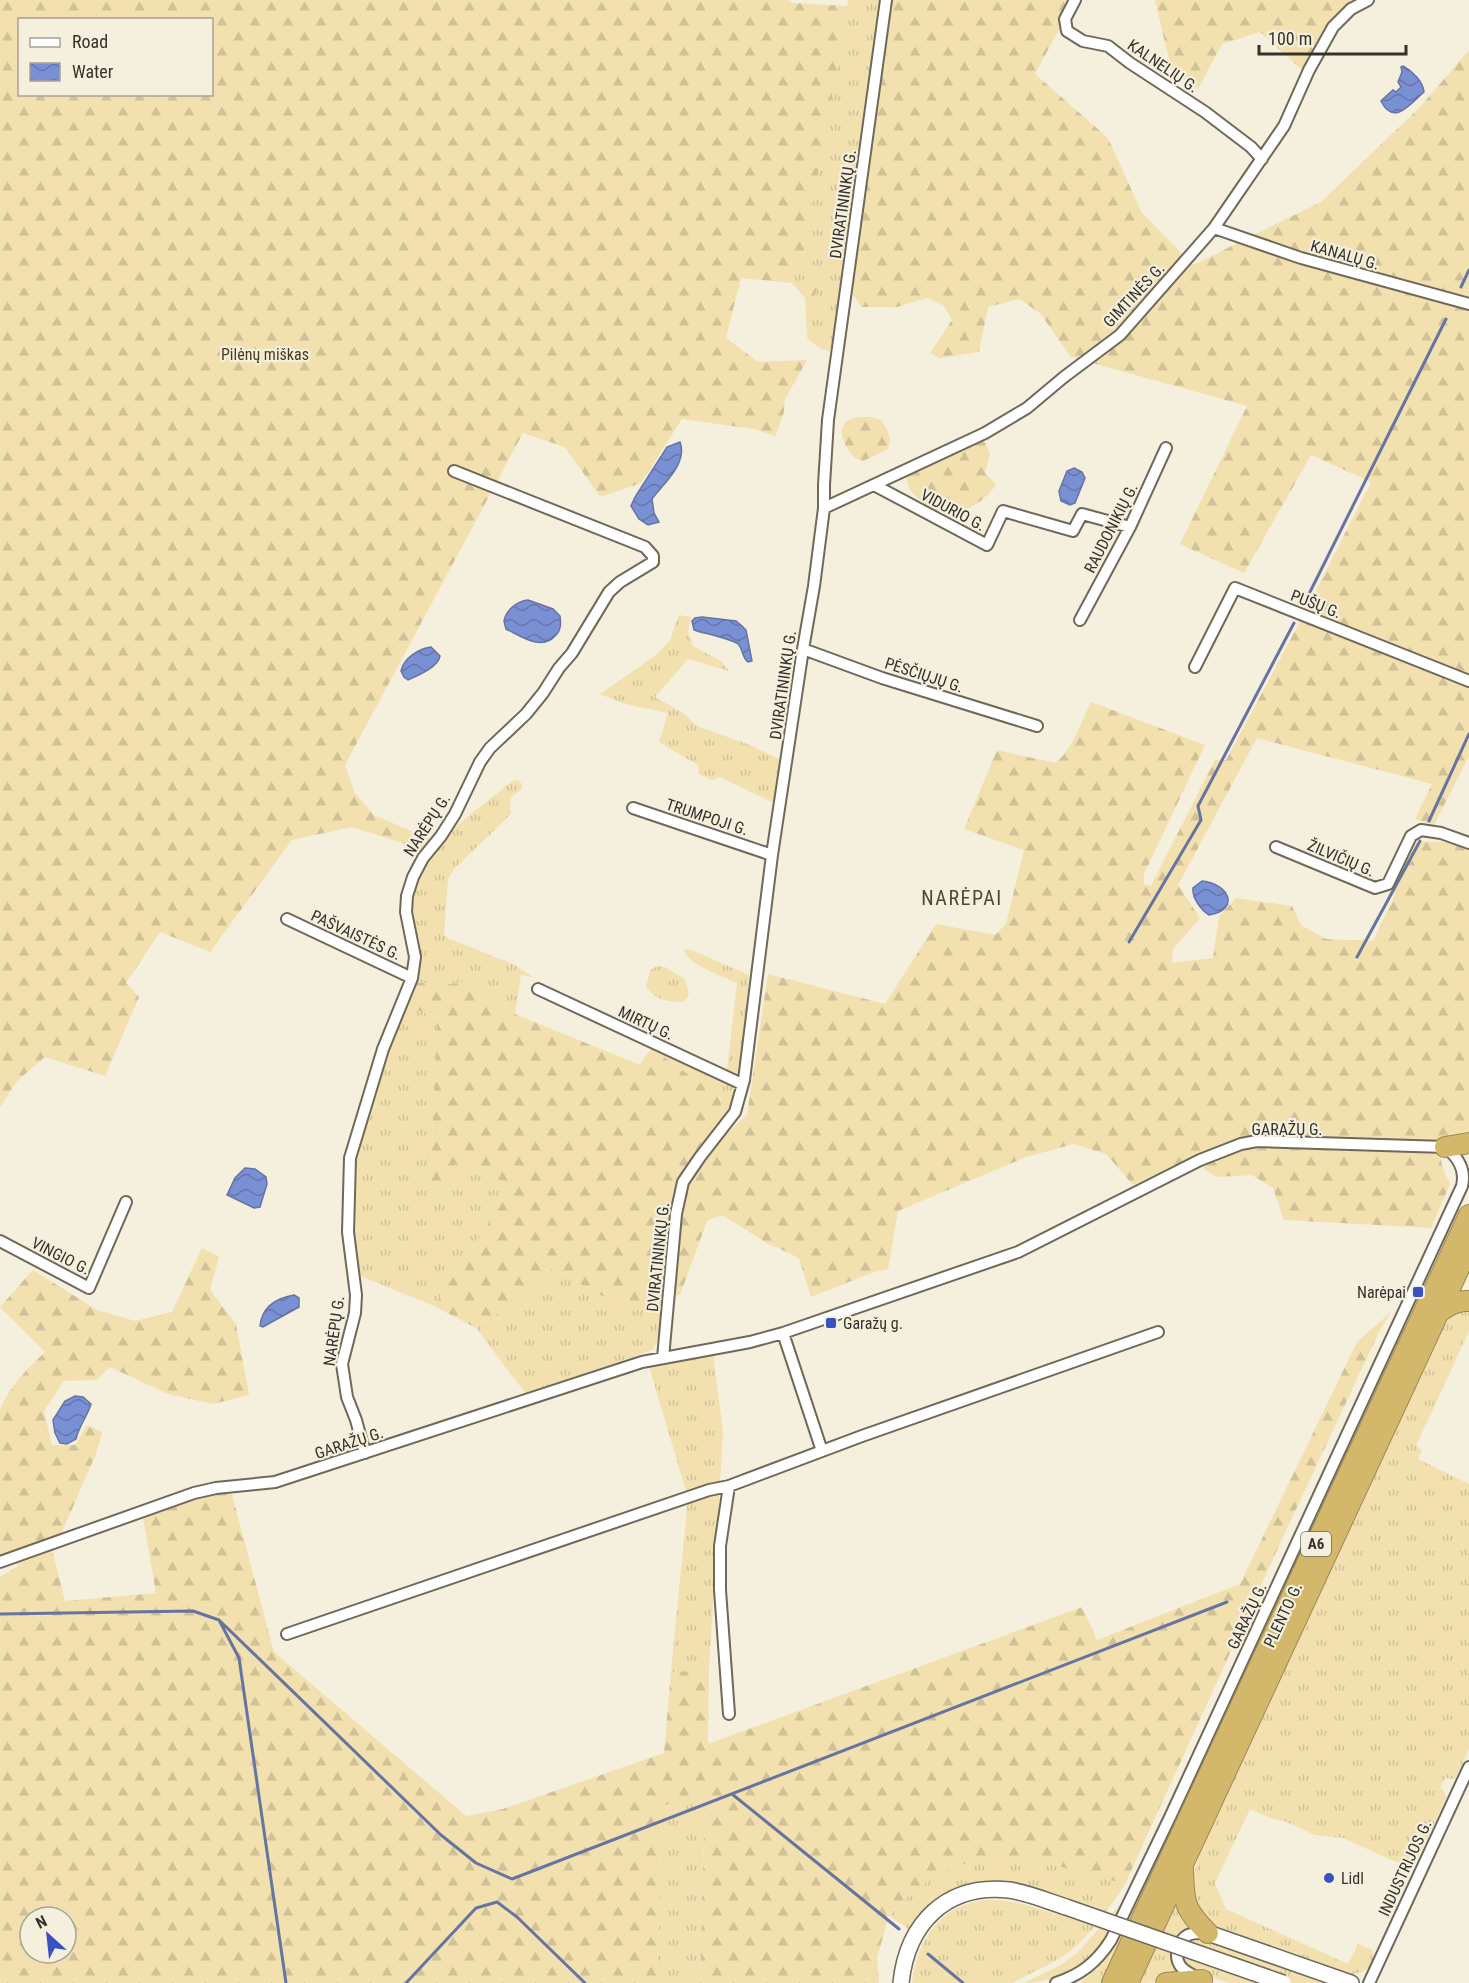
<svg xmlns="http://www.w3.org/2000/svg" width="1469" height="1983" viewBox="0 0 1469 1983" font-family="'Roboto Condensed',sans-serif">
<defs>
<pattern id="grass-tufts" width="24" height="20" patternUnits="userSpaceOnUse" patternTransform="scale(1.5)"><rect width="24" height="20" fill="#f2e0af"/><path d="M3 7l-1-3M5 7V3M7 7l1-3M15 17l-1-3M17 17v-4M19 17l1-3" fill="none" stroke="#d0c197"/></pattern>
<pattern id="forest-firs" width="22" height="20" patternUnits="userSpaceOnUse" patternTransform="scale(1.5)"><rect width="22" height="20" fill="#f2e0af"/><path d="M5 1l3.5 6h-7zM16 11l3.5 6h-7z" fill="#d0c197"/></pattern>
<pattern id="water-waves" width="16" height="10" patternUnits="userSpaceOnUse" patternTransform="scale(1.5)"><rect width="16" height="10" fill="#7a90d4"/><path d="M0 5q4-4 8 0t8 0" fill="none" stroke="#6576ac"/></pattern>
</defs>
<rect width="100%" height="100%" fill="#f5efde"/>
<!-- grass -->
<path fill="url(#grass-tufts)" d="M848,0H881L834,343L829,351L821,349L807,338L817,287L791,283L803,254Z
M679,615L691,617L688,632L693,646L721,661L729,671L688,659L655,697L683,713L697,726L750,745L781,760L776,804L720,777L712,780L699,774L698,765L659,742L668,713L625,704L600,694L656,655L670,640Z
M518,780L522,784V789L511,797L510,806L511,813L506,819L454,869L448,879L444,935L448,938L515,965L533,977L521,975L515,1014L473,981L443,985L415,982C414,957 412,932 412,908C412,851 472,815 511,782Z
M684,949H689L749,975L741,1071L734,1100L723,1117L720,1097L651,1048L652,1035L727,1070L737,983C724,977 686,964 684,949Z
M658,966L665,967L685,979L689,993L684,1002C667,1002 657,1000 646,987L650,970Z
M404,1006L437,1017L430,1192L440,1189L453,1163L515,1185L434,1306L358,1275L352,1230V1179L357,1146Z
M552,1268L600,1295L664,1298L657,1342L652,1350L526,1394L476,1328L524,1295Z
M1413,1300L1416,1301L1359,1431L1101,1983H1079C1092,1974 1103,1965 1112,1951Z
M1469,1309V1331L1416,1446L1422,1450L1418,1459L1469,1484V1749L1455,1779L1445,1778L1440,1788L1445,1792L1446,1798L1415,1865L1412,1867L1405,1866L1343,1838L1315,1835L1284,1821L1272,1819L1250,1809L1215,1883L1226,1909L1348,1964L1358,1944L1372,1950C1379,1964 1363,1974 1351,1974L1213,1925L1197,1908L1191,1885L1199,1856L1451,1312Z
M713,1354L723,1431L709,1670L671,1672L688,1498L649,1366Z
M705,1800L700,1983H657L662,1804Z
M1024,1857L1125,1884C1112,1905 1084,1944 1062,1957C1046,1967 1029,1973 1013,1983H912C917,1941 940,1904 986,1900C1011,1898 1039,1909 1063,1916L1069,1899L1025,1886L963,1887L948,1893L928,1906L909,1929L889,1916L909,1895L941,1871L985,1858Z
M1179,1898L1190,1926C1168,1941 1166,1950 1177,1975L1149,1983H1140Z
M1122,1903C1114,1918 1108,1936 1098,1949C1082,1969 1049,1983 1024,1983L1059,1966L1076,1954Z
M1202,1937L1332,1983H1229L1195,1971L1186,1963L1184,1953L1187,1945L1193,1939Z"/>
<!-- forest -->
<path fill="url(#forest-firs)" fill-rule="evenodd" d="M0,0H788L793,3L848,6L803,254L792,282L817,287L807,338L805,298L792,283L741,278L726,338L758,362L807,360L785,399L784,412L775,436L754,429L682,419L641,483L600,497L565,447L523,433L345,765L355,793L374,815L432,840L424,850L352,827L292,840L210,952L160,932L126,983L139,997L105,1076L45,1057L17,1081L0,1107ZM20,20H212V94H20Z
M886,0H1075L1035,74L1108,138L1142,213L1193,265L1321,202L1420,107L1469,50V756L1434,825L1415,819L1432,784L1257,738L1178,885L1200,918L1173,949L1172,963L1213,958L1219,916L1236,898L1292,906L1301,925L1326,939L1373,941L1394,897L1396,880L1415,843C1433,840 1451,842 1469,847V1132C1439,1148 1434,1152 1450,1184L1431,1228L1284,1220L1273,1188L1252,1175L1216,1177L1189,1158L1133,1185L1106,1154L1074,1144L1026,1157L898,1211L888,1269L874,1272L811,1297L799,1258L767,1243L722,1215L707,1221L680,1295L671,1296L684,1190L695,1171L718,1141L747,1115L768,974L885,1004L936,924L995,935L1006,924L1024,850L964,829L997,750L1055,763C1070,754 1083,718 1091,702L1205,745L1144,874V884L1151,886L1215,760H1226L1303,616L1371,482L1311,455L1244,573L1180,544L1247,406L1071,357L1040,313L1019,299L988,307L979,352L940,358L930,353L952,320L944,306L927,298L897,307H862L847,286Z
M1155,0H1352L1330,21L1304,72L1260,32L1222,44L1198,89L1172,72Z
M858,417H872L881,420C888,430 892,437 888,449L863,461C848,457 845,445 841,431L846,421Z
M984,441L990,453L985,473L996,484C989,498 960,518 944,514C932,511 915,497 909,488C907,484 907,478 906,474L967,444Z
M473,981L515,1014L640,1065L651,1048L720,1097L723,1117L686,1170L673,1193L664,1298L640,1310L600,1295L552,1268L524,1295L476,1328L434,1306L514,1185L454,1164L440,1189L430,1192L437,1017L404,1006L415,982L443,985Z
M202,1248L219,1257L210,1290L236,1324L249,1395L213,1404L168,1394L110,1367L97,1380L64,1381L44,1411L52,1445H75L87,1425L102,1432L96,1454L61,1534L50,1541L65,1601L156,1593L143,1517L202,1495L231,1491L274,1652L466,1816L503,1809L664,1753L671,1672L709,1670L708,1744L1082,1607L1097,1640L1240,1584L1357,1342L1391,1312L1379,1332L1277,1550L1125,1884L1024,1857L985,1858L941,1871L909,1895L889,1915L877,1958L879,1983H700L705,1800L662,1805L657,1983H0V1577L18,1566L16,1562L0,1568V1409C10,1386 27,1369 45,1352L0,1307L33,1270L97,1310L135,1321L172,1312ZM30,1917H66V1953H30Z"/>
<!-- water -->
<path fill="url(#water-waves)" stroke="#6574a1" stroke-width="1.5" d="M1403,66C1412,71 1423,81 1424,92C1410,104 1394,127 1381,101L1393,90L1396,92L1401,87L1398,82L1402,72L1401,67Z
M680,442C688,463 664,483 652,499L654,513L659,522L648,525L639,519L631,506L635,497L667,447Z
M1074,468L1082,472L1085,478L1075,503L1070,505L1061,501L1059,491L1067,471Z
M528,600L553,609L560,616C561,624 561,630 556,635C542,652 521,636 506,629L504,621C506,610 517,601 528,600Z
M702,617L736,621L742,626L746,630L752,661L748,662C742,657 743,650 739,645C734,639 702,633 694,630L692,621L695,618Z
M431,647L440,656C438,667 419,675 408,680L404,677L401,671C404,658 418,649 431,647Z
M1202,881C1230,884 1240,910 1209,915C1201,910 1192,898 1193,888Z
M245,1168L255,1169L266,1177L267,1184L260,1207L254,1208L227,1195L235,1178Z
M294,1295L299,1298V1307L263,1327L260,1326C262,1307 276,1298 294,1295Z
M75,1396L83,1397L91,1404C87,1417 79,1426 76,1439L67,1444L60,1443L55,1433L53,1420L65,1401Z"/>
<g fill="none" stroke-linecap="round" stroke-linejoin="round">
<!-- stream -->
<path stroke="#6574a1" stroke-width="3" d="M1461,287L1469,270
M1304,604L1446,319
M1429,821L1469,734
M1129,942L1201,820L1198,806L1294,623
M1357,957L1420,841
M0,1614L193,1611L219,1620L239,1658L286,1983
M219,1620L441,1835L476,1863L512,1879L1227,1602
M732,1794L899,1929
M928,1954L963,1983
M406,1983L476,1908L497,1902L517,1917L585,1983"/>
<!-- street casing -->
<g stroke="#6e695a" stroke-width="14">
<path id="street" d="M1075,0L1065,19L1067,31L1083,41L1108,46L1130,63L1205,112L1251,147L1262,159
M1214,228L1301,258L1469,304
M874,485L987,545L1003,511L1073,531L1082,514L1130,527
M824,508L985,433L1027,408L1064,377L1120,335L1214,228L1284,126L1309,70L1333,27L1351,9L1368,0
M1080,620L1130,527L1166,448
M803,649L882,678L1037,726
M1195,667L1235,588L1469,681
M633,808L772,855
M1276,847L1375,888L1388,884L1411,836L1421,830L1441,833L1469,843
M287,919L412,978
M538,989L742,1084
M0,1241L89,1288L126,1202
M783,1333L822,1451
M663,1358L676,1214L683,1182L700,1157L735,1112L744,1080L772,855L803,649L814,586L824,508V485L828,420L886,0
M365,1453L356,1420L347,1397L342,1364L355,1313L356,1295L348,1232L350,1158L383,1049L412,978L415,957L406,912L407,896L413,877L423,858L441,836L455,814L480,762L490,748L526,714L543,693L559,668L572,653L609,592L620,582L653,562V556L645,547L454,471
M0,1562L194,1493L216,1488L275,1482L642,1362L750,1342L783,1333L1018,1252L1200,1160L1241,1144L1257,1141L1445,1147C1458,1157 1466,1169 1462,1186L1171,1815L1111,1940C1097,1962 1081,1975 1056,1983
M287,1634L709,1490L729,1486L862,1436L1158,1332
M729,1714L720,1590V1546L729,1486
M1198,1978C1192,1975 1186,1972 1182,1968C1173,1958 1177,1941 1188,1935C1194,1932 1201,1933 1207,1933
M1369,1983L1469,1767"/>
</g>
<!-- secondary casing -->
<g stroke="#6e695a" stroke-width="18">
<path id="secondary" d="M1208,1933L1351,1983
M901,1983C907,1924 946,1883 1009,1890C1029,1893 1047,1901 1066,1907"/>
</g>
<!-- highway casing -->
<g stroke="#9b8955" stroke-width="22">
<path id="highway" d="M1445,1147L1469,1143
M1438,1313C1448,1306 1457,1300 1469,1301
M1183,1869C1184,1902 1183,1908 1208,1933
M1112,1983L1469,1215
M1128,1983L1469,1247
M1166,1983L1202,1980"/>
</g>
<!-- street -->
<use href="#street" stroke="#fff" stroke-width="10"/>
<!-- secondary -->
<use href="#secondary" stroke="#fff" stroke-width="15"/>
<!-- highway -->
<use href="#highway" stroke="#d3b86b" stroke-width="20"/>
<!-- secondary-bridge casing -->
<g stroke="#6e695a" stroke-width="18" stroke-linecap="butt">
<path id="secondary-bridge" d="M1066,1907L1283,1983"/>
</g>
<!-- secondary-bridge -->
<use href="#secondary-bridge" stroke="#fff" stroke-width="15"/>
</g>
<!-- markers -->
<g fill="#3a51c4" stroke="#f5efde" stroke-width="2">
<rect x="1412" y="1286" width="12" height="12" rx="3"/>
<rect x="825" y="1317" width="12" height="12" rx="3"/>
<circle cx="1329" cy="1878" r="6"/>
</g>
<g text-anchor="middle" dominant-baseline="central" stroke-width="4.5" stroke-linejoin="round" paint-order="stroke">
<!-- shield labels -->
<rect fill="#f5efde" stroke="#6e6b61" stroke-width="1.5" x="1301" y="1532" width="30" height="24" rx="4.5"/>
<g font-size="15" font-weight="bold" fill="#34322b">
<text x="1316" y="1544">A6</text>
</g>
<!-- street labels -->
<g font-size="16" fill="#34322b" stroke="#f5efde">
<text transform="translate(1163 66) rotate(34)">KALNELIŲ G.</text>
<text transform="translate(843 204) rotate(-82)">DVIRATININKŲ G.</text>
<text transform="translate(1345 255) rotate(16)">KANALŲ G.</text>
<text transform="translate(1134 295) rotate(-47)">GIMTINĖS G.</text>
<text transform="translate(953 510) rotate(28)">VIDURIO G.</text>
<text transform="translate(1111 528) rotate(-63)">RAUDONIKIŲ G.</text>
<text transform="translate(1316 604) rotate(21)">PUŠŲ G.</text>
<text transform="translate(924 675) rotate(18)">PĖSČIŲJŲ G.</text>
<text transform="translate(783 685) rotate(-82)">DVIRATININKŲ G.</text>
<text transform="translate(707 817) rotate(18)">TRUMPOJI G.</text>
<text transform="translate(427 825) rotate(-57)">NARĖPŲ G.</text>
<text transform="translate(1341 858) rotate(23)">ŽILVIČIŲ G.</text>
<text transform="translate(356 935) rotate(25)">PAŠVAISTĖS G.</text>
<text transform="translate(646 1023) rotate(25)">MIRTŲ G.</text>
<text x="1287" y="1129">GARAŽŲ G.</text>
<text transform="translate(61 1256) rotate(27)">VINGIO G.</text>
<text transform="translate(658 1257) rotate(-84)">DVIRATININKŲ G.</text>
<text transform="translate(334 1331) rotate(-82)">NARĖPŲ G.</text>
<text transform="translate(349 1443) rotate(-18)">GARAŽŲ G.</text>
<text transform="translate(1283 1615) rotate(-65)">PLENTO G.</text>
<text transform="translate(1247 1616) rotate(-65)">GARAŽŲ G.</text>
<text transform="translate(1405 1868) rotate(-65)">INDUSTRIJOS G.</text>
</g>
<!-- park labels -->
<g font-size="16" fill="#473b18" stroke="#f5efde">
<text x="265" y="354">Pilėnų miškas</text>
</g>
<!-- poi labels -->
<g font-size="16" fill="#34322b" stroke="#f5efde" text-anchor="start">
<text x="1406" y="1292" text-anchor="end">Narėpai</text>
<text x="843" y="1323">Garažų g.</text>
<text x="1341" y="1878">Lidl</text>
</g>
<!-- quarter labels -->
<g font-size="20" letter-spacing="1.5" fill="#4d483a" stroke="#f5efde">
<text x="962" y="898">NARĖPAI</text>
</g>
</g>
<!-- legend -->
<rect x="18" y="18" width="195" height="78" fill="#f5efde" stroke="#a8a396" stroke-width="1.5"/>
<rect x="30" y="38" width="30" height="9" fill="#ffffff" stroke="#a8a396" stroke-width="1.5"/>
<text x="72" y="48" font-size="18" fill="#34322b">Road</text>
<rect x="30" y="63" width="30" height="18" fill="url(#water-waves)" stroke="#a8a396" stroke-width="1.5"/>
<text x="72" y="78" font-size="18" fill="#34322b">Water</text>
<!-- north arrow -->
<g transform="translate(48 1935) rotate(333)"><circle r="28" fill="#f5efde" stroke="#a8a396" stroke-width="1.5"/>
<path d="M0-4.5L10 22L0 15L-10 22Z" fill="#3a51c4"/>
<text y="-9" font-size="16" font-weight="bold" text-anchor="middle" fill="#34322b">N</text>
</g>
<!-- scale -->
<path d="M1259 45v9h147v-9" fill="none" stroke="#34322b" stroke-width="3"/>
<text x="1268" y="45" font-size="18" fill="#34322b" stroke="#f5efde" stroke-width="4.5" paint-order="stroke">100 m</text>
</svg>
